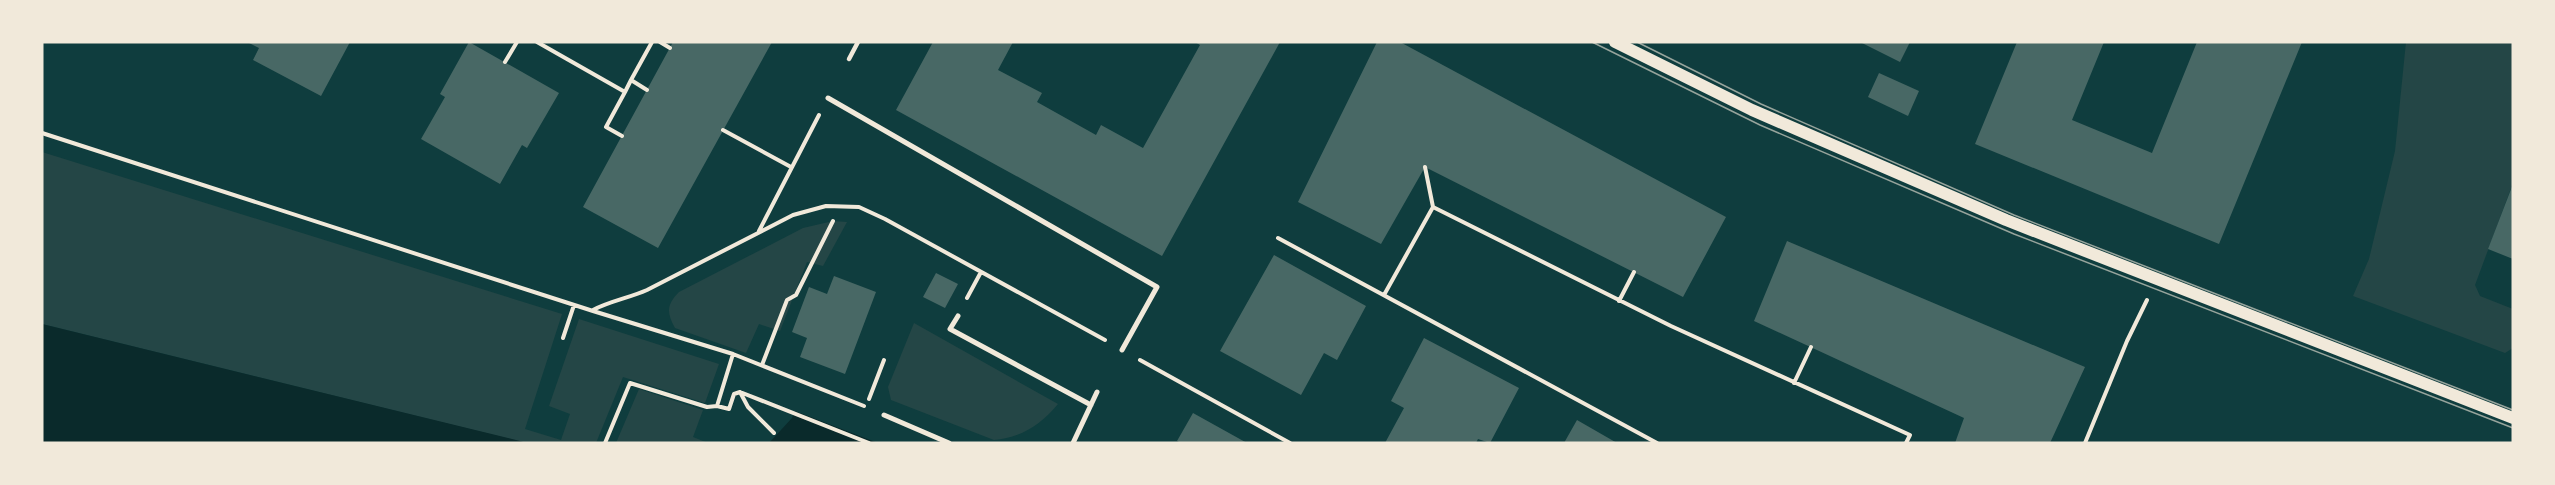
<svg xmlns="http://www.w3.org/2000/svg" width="2555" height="485" viewBox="0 0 2555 485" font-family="Montserrat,sans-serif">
<rect width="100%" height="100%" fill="#0f3d3e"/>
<!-- green -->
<path fill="#244646" d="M2406,42H2513V183L2475,285L2480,296L2513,309V348L2505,353L2353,296L2369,259L2395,151Z
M42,152L562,314L525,429L561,440L570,414L549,406L579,319L719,364L705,403L623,377L596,443H526L42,324Z
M833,221L847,222L823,266L807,262L780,331L759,324L746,353L675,328C666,312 667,304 679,292L803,228Z
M914,323L1058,404C1041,425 1020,438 994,440L891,400L888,387Z
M639,389L703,410L693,437L708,443H616Z"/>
<!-- water -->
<path fill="#0a2a2b" d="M42,324L520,441L526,443H42Z
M795,411L878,443H769L792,418Z"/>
<!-- building -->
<path fill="#486865" d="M247,42H350L321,96L253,60L259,48Z
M469,42L559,93L527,148L522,145L500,184L421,139L445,97L440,94Z
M673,42H772L658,248L583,207Z
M933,42H1013L998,70L1042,93L1037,102L1096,135L1101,125L1143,148L1200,45L1195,42H1280L1162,256L896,110Z
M1377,42H1400L1726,217L1683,297L1425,167L1381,244L1298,202Z
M1860,42H1910L1900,62Z
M2017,42H2104L2072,120L2152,153L2197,42H2302L2219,244L1975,144Z
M1879,73L1919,91L1908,116L1868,97Z
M2513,184V259L2488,249Z
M1787,241L2085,367L2050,443H1955L1964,418L1754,321Z
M1274,255L1366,306L1337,360L1324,353L1301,395L1220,351Z
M936,273L958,284L945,308L923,297Z
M834,276L876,292L845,374L800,357L807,338L792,332L809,287L827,294Z
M1424,338L1519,388L1490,443L1478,439L1476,443H1385L1404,408L1391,401Z
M1193,413L1247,443H1181L1177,441Z
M1577,420L1617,443H1564Z"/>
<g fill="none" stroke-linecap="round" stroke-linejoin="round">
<!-- path -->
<path stroke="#f1e9da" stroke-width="4" d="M537,42L625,92L631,80L647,90
M660,42L670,48
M505,62L517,42
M631,80L652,42
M723,130L791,167
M42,133L593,311L733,354L864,406
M622,136L606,127L625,92
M1425,167L1433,207
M759,231L819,115
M1278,238L1657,443
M1384,295L1433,207L1671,326L1910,435L1906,443
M967,298L981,272
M1619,301L1634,272
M593,310C610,301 629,298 647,290L793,215L826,206L859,207L885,219L1105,340
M563,338L574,305
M733,354L717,406L729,409L734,394L740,392
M1140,360L1290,443
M762,365L787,300L796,295L833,221
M1794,383L1811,347
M740,392L869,443
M740,392L748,407L774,433
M869,399L884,360
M605,443L630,383L707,407L717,406
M2085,443L2127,341L2147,300"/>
<!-- service -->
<path stroke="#f1e9da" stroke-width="4.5" d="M849,59L858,42"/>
<!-- pedestrian -->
<path stroke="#f1e9da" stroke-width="5" d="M828,98L1157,287L1122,350
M958,316L950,329L1091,405
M884,415L949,443
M1073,443L1097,392"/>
<!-- secondary -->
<path stroke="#f1e9da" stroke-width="12" d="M1615,42L1752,110L2006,220L2513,418"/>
<!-- tram -->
<path stroke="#97a49c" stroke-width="1.5" d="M1592,42L1760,125L2014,234L2513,428
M1637,42L1761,104L2014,215L2513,410"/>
</g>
<!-- border -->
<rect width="2555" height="485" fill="none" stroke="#f1e9da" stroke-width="87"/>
</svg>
